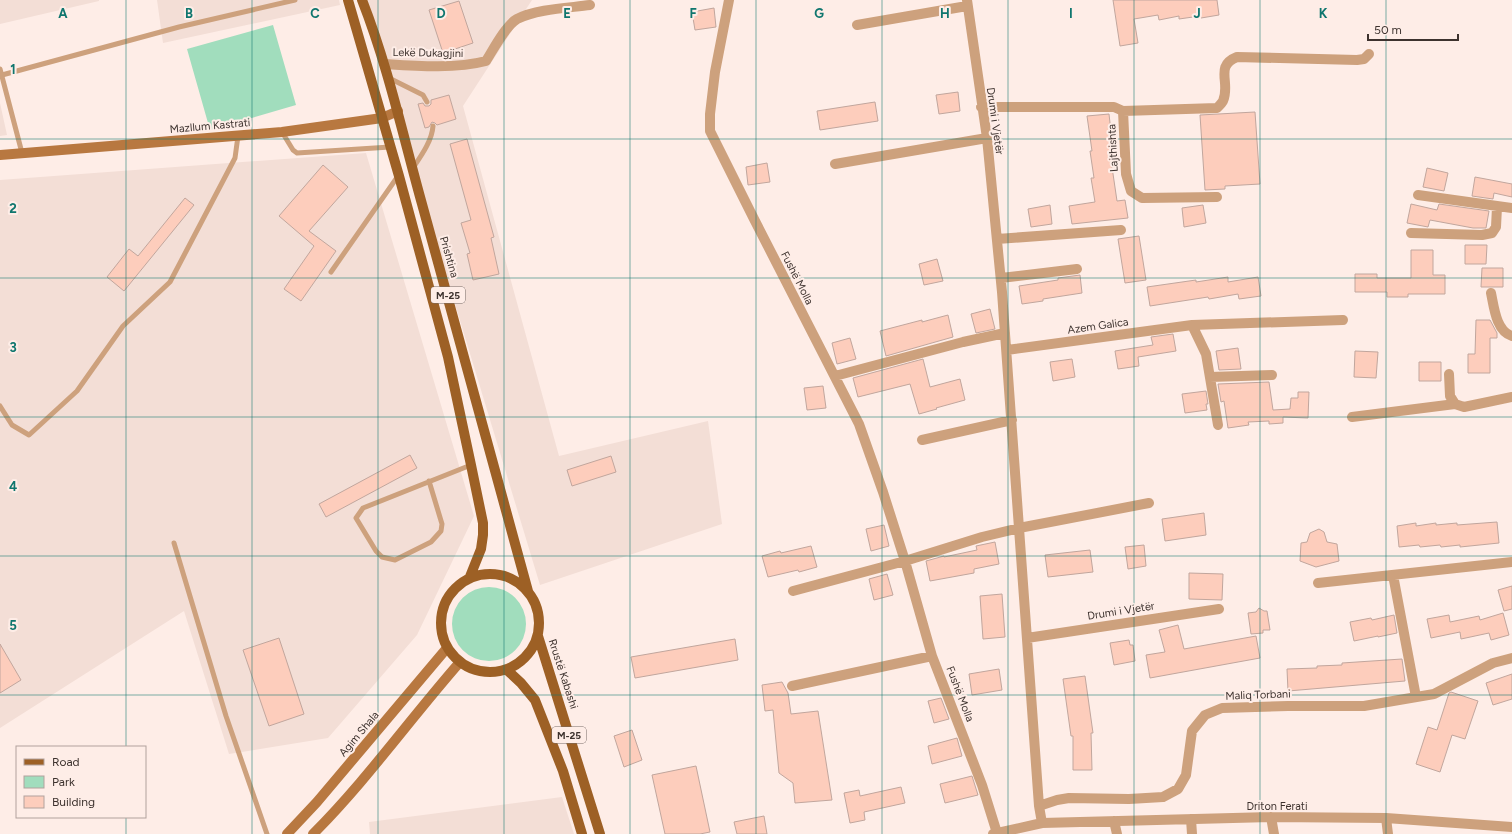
<svg xmlns="http://www.w3.org/2000/svg" width="1512" height="834" viewBox="0 0 1512 834" font-family="Figtree,sans-serif">
<rect width="100%" height="100%" fill="#feede7"/>
<!-- built -->
<path fill="#f3ded6" d="M0,0H99V1L0,24Z
M157,0H339L340,5L163,43Z
M363,0H532L463,106L559,456L708,421L722,524L540,585Z
M0,103L7,135L0,136Z
M366,153L474,516L417,635L328,738L229,754L184,611L0,728V180Z
M562,797L574,834H370L369,822Z"/>
<!-- green -->
<path fill="#a1ddbd" d="M273,25L296,105L210,130L187,49Z
M452 624a37 37 0 1 1 74 0a37 37 0 1 1-74 0Z"/>
<!-- building -->
<path fill="#fdcdbc" stroke="#c1a69d" d="M1113,0H1217L1219,15L1201,18L1200,16L1179,19V16L1159,20L1158,15L1134,19L1138,43L1120,46Z
M459,1L473,43L443,53L429,10Z
M714,8L716,27L695,30L692,12Z
M958,92L960,111L939,114L936,95Z
M449,95L456,119L437,125L435,123L432,122L429,127L425,128L418,104L423,103L425,106H429L431,104V100Z
M875,102L878,121L820,130L817,111Z
M1255,112L1260,184L1225,186V189L1205,190L1200,115Z
M1109,114L1111,132H1110L1115,167H1112L1117,201L1125,200L1128,218L1072,224L1069,206L1095,202L1091,178H1094L1090,151H1092L1087,116Z
M467,139L494,237L491,238L499,274L473,280L467,254L470,253L461,223L471,220L450,144Z
M767,163L770,182L748,185L746,167Z
M323,165L348,187L309,231L336,251L301,301L284,289L314,246L279,216Z
M1427,168L1448,173L1444,191L1423,187Z
M1475,177L1512,184V197L1494,193L1493,199L1472,196Z
M185,198L194,205L124,291L107,277L129,249L138,256Z
M1411,204L1437,210L1439,204L1489,211L1486,228H1473L1430,220L1428,227L1407,223Z
M1050,205L1052,224L1031,227L1028,209Z
M1203,205L1206,223L1184,227L1182,208Z
M1139,236L1146,280L1125,283L1118,239Z
M1465,245H1487L1486,264H1465Z
M1411,250H1433V275H1445V294H1408V297H1387V292H1355V274H1377V278H1411Z
M937,259L943,281L924,285L919,264Z
M1482,268H1503V287H1481Z
M1080,275L1082,293L1043,299V301L1022,304L1019,286L1058,280V278Z
M1228,277V282L1258,277L1261,296L1239,299L1238,294L1209,299L1208,297L1150,306L1147,287L1196,280V282Z
M990,309L995,329L976,333L971,314Z
M948,315L953,337L886,356L880,331L922,320V322Z
M1476,320H1490L1497,333V338H1490V373H1468V354H1475Z
M1173,334L1176,351L1138,357L1139,366L1118,369L1115,351L1153,345L1151,337Z
M850,338L856,359L837,364L832,343Z
M1238,348L1241,369L1219,370L1216,351Z
M1355,351L1378,352L1376,378L1354,377Z
M923,359L930,387L960,379L965,400L936,408L937,409L919,414L910,384L858,397L853,378Z
M1072,359L1075,377L1053,381L1050,362Z
M1419,362H1441V381H1419Z
M1269,382L1273,410L1290,409L1291,398H1298V392H1309L1308,418L1283,417V423L1269,424V421L1248,422L1249,425L1228,428L1224,401L1221,402L1218,384Z
M823,386L826,408L807,410L804,388Z
M1206,391L1208,404H1206L1207,410L1185,413L1182,394Z
M410,455L417,468L326,517L319,504Z
M611,456L616,472L572,486L567,470Z
M1204,513L1206,535L1165,541L1162,519Z
M1497,522L1499,543L1460,547V545L1441,547L1440,545L1420,547L1419,545L1399,547L1397,526L1416,523V526L1436,523V525L1457,523V525Z
M884,525L889,546L871,551L866,529Z
M1319,529L1324,532L1327,542L1337,544L1339,561L1316,567L1300,561L1301,543L1307,542L1310,533Z
M995,542L999,564L974,569V573L930,581L926,561L944,556V557L977,550L976,546Z
M1144,545L1146,566L1128,569L1125,547Z
M811,546L817,567L799,572L798,570L768,577L762,556L780,551L781,553Z
M1090,550L1093,572L1048,577L1045,555Z
M1189,573L1223,574L1222,600L1189,599Z
M887,574L893,595L874,600L869,579Z
M1512,586V609L1504,611L1498,590Z
M1002,594L1005,637L983,639L980,596Z
M1259,608L1264,611H1267L1270,630H1263V633L1251,634L1248,613L1256,612Z
M1503,613L1509,635L1491,640L1489,633L1461,639L1460,632L1431,638L1427,619L1449,615L1450,622L1479,616L1480,620Z
M1394,615L1397,633L1378,637V636L1354,641L1350,622L1371,618L1372,620Z
M1178,625L1184,649L1256,636L1260,658L1150,678L1146,655L1165,652L1159,630Z
M279,638L304,714L269,726L243,650Z
M735,639L738,660L635,678L631,657Z
M1129,640L1130,645H1133L1135,661L1114,665L1110,643Z
M0,644L21,680L0,693Z
M1402,659L1405,681L1288,691L1287,669L1317,668V666L1342,665V663Z
M999,669L1002,690L972,695L969,674Z
M1512,674V699L1493,705L1486,683Z
M1085,676L1093,733H1091L1092,770H1073V736H1071L1063,679Z
M782,682L788,693L791,714L818,711L832,800L795,803L793,783L779,773L773,710L765,711L762,685Z
M1451,692L1478,701L1465,739L1452,735L1440,772L1416,764L1428,727L1437,730L1449,693Z
M941,698L949,719L934,723L928,701Z
M632,730L642,760L624,767L614,736Z
M957,738L962,756L932,764L928,746Z
M696,766L710,832L700,834H665L652,775Z
M972,776L978,795L945,803L940,784Z
M901,787L905,803L864,812L865,820L850,823L844,793L859,790L860,796Z
M764,816L767,834H737L734,822Z"/>
<g fill="none" stroke-linecap="round" stroke-linejoin="round">
<!-- service -->
<path stroke="#cda17d" stroke-width="5" d="M0,69L22,153
M2,75L179,27L295,0
M389,78L423,95L427,102
M282,132L293,150L297,153L390,147
M413,168C421,156 432,141 433,126
M331,272L398,176
M0,406L12,425L29,435L77,391L123,326L170,282L235,158L238,136
M429,481L442,524L441,531L431,542L395,560L382,557L376,551L356,518L363,508L471,465
M174,543L226,716L267,834"/>
<!-- minor -->
<path stroke="#cda17d" stroke-width="10" d="M729,0L715,72L710,114V131L754,219L859,424L883,492L905,561L793,591
M967,0L987,138L1002,292L1039,806L1042,823
M857,25L967,6
M385,64C416,66 456,69 486,61C493,50 506,25 517,19C537,9 568,8 590,5
M981,107H1114L1123,111L1126,174L1131,191L1142,198L1217,197
M1123,111L1217,108C1219,106 1222,103 1223,101C1231,83 1214,66 1237,57L1357,60L1364,59L1369,54
M835,164L987,138
M1418,195L1512,208
M1411,233L1482,235L1492,233L1496,227L1497,207
M997,239L1121,230
M1001,278L1077,269
M1491,293C1494,307 1496,331 1512,336
M1192,325L1343,320
M1007,350L1192,325L1206,354L1218,425
M1449,374L1450,396L1455,404L1464,407L1512,397
M835,376L963,342L1005,333
M1210,377L1272,375
M1352,417L1455,404
M922,440L1012,420
M1393,575L1416,697
M1318,583L1512,562
M1027,638L1219,609
M792,686L932,656
M1039,806L1057,800L1069,798L1129,799L1163,797L1178,789L1186,775L1192,731L1205,715L1222,708L1288,706H1364L1434,694L1493,663L1512,658
M1271,817L1274,834
M1386,818L1388,834
M1191,819L1192,834
M1114,821L1117,834
M997,833L982,785L932,656L905,561L982,537L1019,528L1149,503
M993,834L1042,823L1271,817L1386,818L1512,827"/>
<!-- secondary -->
<path stroke="#b87840" stroke-width="10" d="M0,155L282,132L382,118L398,111
M287,834L317,802L447,648
M313,834C366,781 410,719 460,662"/>
<!-- primary -->
<path stroke="#9d6025" stroke-width="10" d="M348,0L399,176L448,357L471,465L483,523V535L481,549L469,579
M362,0C388,66 403,136 422,204C458,333 493,462 528,591
M441 623a49 49 0 1 1 98 0a49 49 0 1 1-98 0Z
M538,636L600,834
M507,670L521,683L535,700L563,771L582,834"/>
</g>
<!-- grid -->
<path fill="none" stroke="#0f766e" stroke-width="1" stroke-opacity="0.55" d="M126,0V747M252,0V834M378,0V834M504,0V834M630,0V834M756,0V834M882,0V834M1008,0V834M1134,0V834M1260,0V834M1386,0V834M0,139H1512M0,278H1512M0,417H1512M0,556H1512M0,695H1512M126,817V834"/>
<g text-anchor="middle" dominant-baseline="central" stroke-width="4" stroke-linejoin="round" paint-order="stroke">
<!-- shield labels -->
<g fill="#feede7" stroke="#776a66" stroke-width="1">
<rect x="431" y="287" width="34" height="16" rx="3"/>
<rect x="552" y="727" width="34" height="16" rx="3"/>
</g>
<g font-size="10" font-weight="bold" fill="#3d322e">
<text x="448" y="295">M-25</text>
<text x="569" y="735">M-25</text>
</g>
<!-- street labels -->
<g font-size="11" fill="#3d322e" stroke="#feede7">
<text transform="translate(428 53) rotate(1)">Lekë Dukagjini</text>
<text transform="translate(995 121) rotate(82)">Drumi i Vjetër</text>
<text transform="translate(210 126) rotate(-5)">Mazllum Kastrati</text>
<text transform="translate(1113 148) rotate(-93)">Lajthishta</text>
<text transform="translate(449 257) rotate(74)">Prishtina</text>
<text transform="translate(797 278) rotate(63)">Fushë Molla</text>
<text transform="translate(1098 326) rotate(-8)">Azem Galica</text>
<text transform="translate(1121 611) rotate(-9)">Drumi i Vjetër</text>
<text transform="translate(563 674) rotate(72)">Rrustë Kabashi</text>
<text transform="translate(960 694) rotate(69)">Fushë Molla</text>
<text transform="translate(1258 695) rotate(-2)">Maliq Torbani</text>
<text transform="translate(359 734) rotate(-50)">Agim Shala</text>
<text x="1277" y="806">Driton Ferati</text>
</g>
</g>
<g font-size="13" text-anchor="middle" font-weight="bold" fill="#0f766e" stroke="#feede7" stroke-width="4" stroke-linejoin="round" paint-order="stroke">
<text x="63" y="18">A</text>
<text x="189" y="18">B</text>
<text x="315" y="18">C</text>
<text x="441" y="18">D</text>
<text x="567" y="18">E</text>
<text x="693" y="18">F</text>
<text x="819" y="18">G</text>
<text x="945" y="18">H</text>
<text x="1071" y="18">I</text>
<text x="1197" y="18">J</text>
<text x="1323" y="18">K</text>
<text x="13" y="74">1</text>
<text x="13" y="213">2</text>
<text x="13" y="352">3</text>
<text x="13" y="491">4</text>
<text x="13" y="630">5</text>
</g>
<!-- legend -->
<rect x="16" y="746" width="130" height="72" fill="#feede7" stroke="#b1a29d"/>
<rect x="24" y="759" width="20" height="6" fill="#9d6025" stroke="#b1a29d"/>
<text x="52" y="766" font-size="12" fill="#3d322e">Road</text>
<rect x="24" y="776" width="20" height="12" fill="#a1ddbd" stroke="#b1a29d"/>
<text x="52" y="786" font-size="12" fill="#3d322e">Park</text>
<rect x="24" y="796" width="20" height="12" fill="#fdcdbc" stroke="#b1a29d"/>
<text x="52" y="806" font-size="12" fill="#3d322e">Building</text>
<!-- scale -->
<path d="M1368 34v6h90v-6" fill="none" stroke="#3d322e" stroke-width="2"/>
<text x="1374" y="34" font-size="12" fill="#3d322e" stroke="#feede7" stroke-width="3" paint-order="stroke">50 m</text>
</svg>
